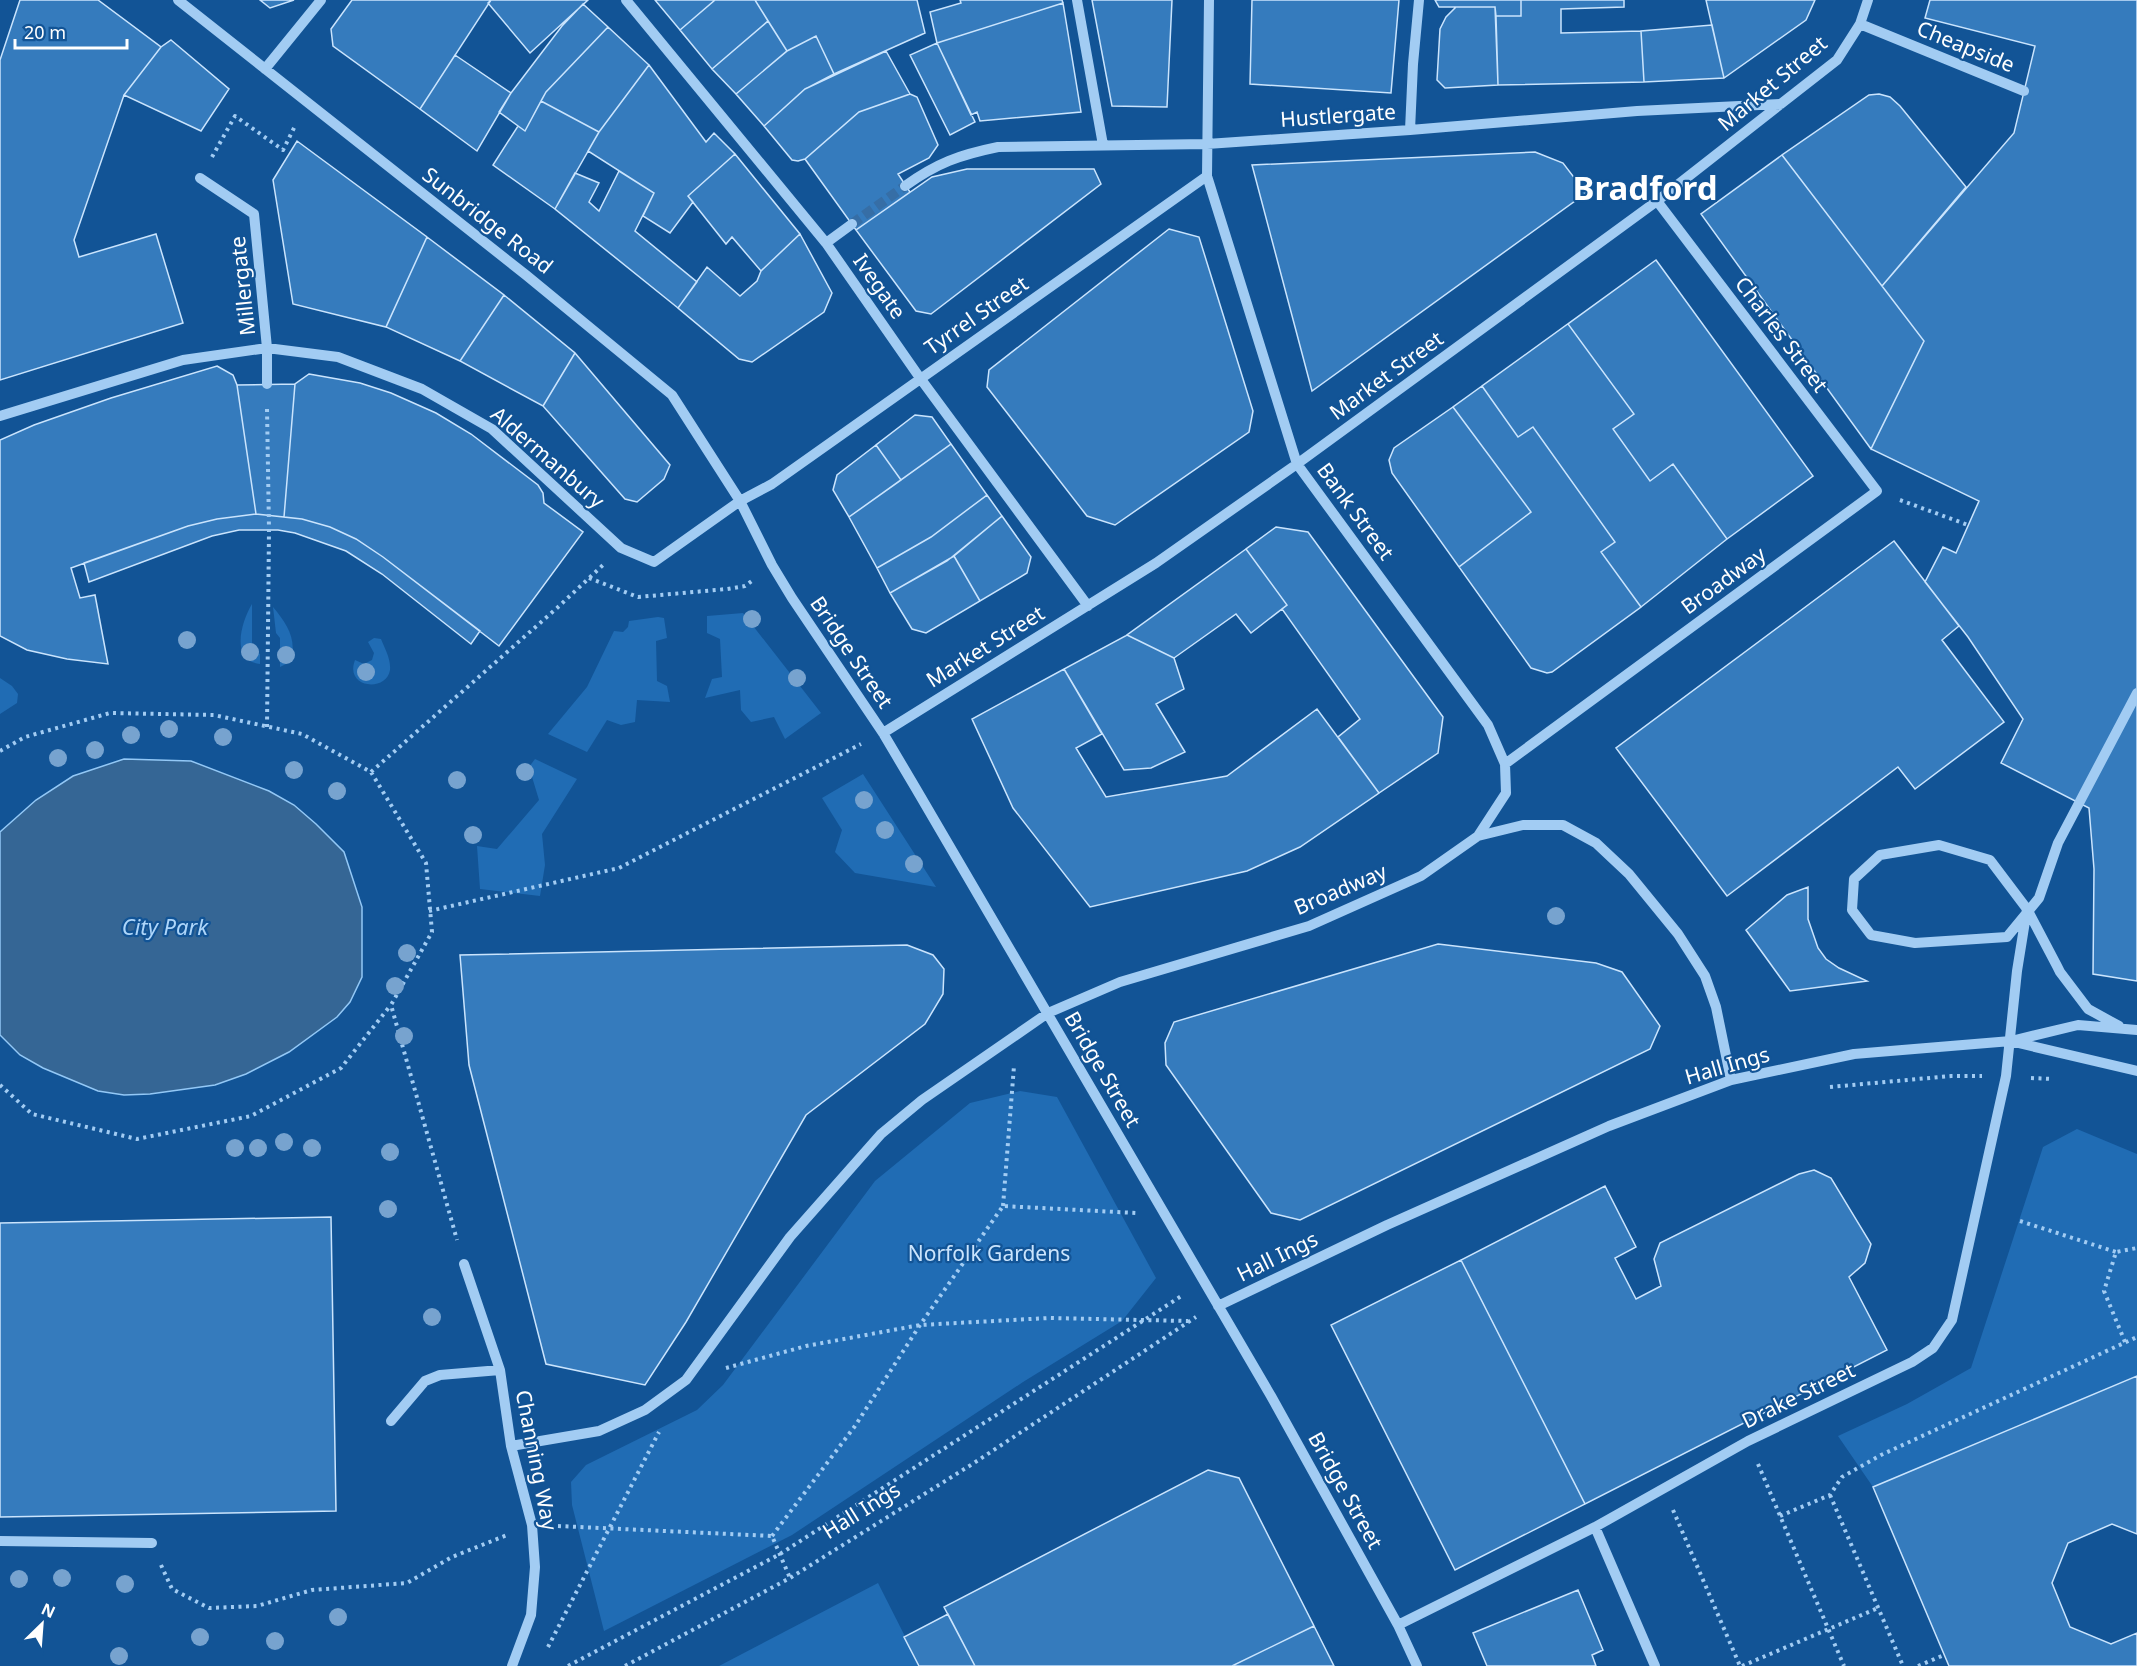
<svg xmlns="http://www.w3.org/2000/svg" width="2137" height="1666" viewBox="0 0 2137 1666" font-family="'Noto Sans',sans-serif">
<rect width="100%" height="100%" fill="#125496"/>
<!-- green -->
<path fill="#206cb4" d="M252,604V648L260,654V664C230,661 241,622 252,604Z
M273,607C287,624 298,640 290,662L280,667V638L276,633Z
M743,613L821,713L785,739L774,717L751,722L741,710L740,690L705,698L712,679L722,677L720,639L707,633V616Z
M658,617L664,618L667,638L656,641L657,681L667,686L670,702L637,700L635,722L621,725L607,720L587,752L548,734L587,687L614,631L623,632L628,627L629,621Z
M374,638L381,639C385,649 391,659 390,670C387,692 344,689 355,660L364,664L372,660L374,653L368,642Z
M0,678L12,686L18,694L17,703L0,714Z
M535,759L577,779L542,834L545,865L540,896L480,889L477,846L497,849L539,800L529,767Z
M863,774L936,887L855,873L835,852L842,830L822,798Z
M1020,1091L1057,1097L1156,1278L1122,1321L1023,1382L792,1535L604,1631L572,1505L571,1482L586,1465L697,1410L723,1385L875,1181L970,1103Z
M2077,1129L2137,1154V1376L1873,1487L1838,1436L1907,1404L1971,1368L2043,1147Z
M878,1583L920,1666H719Z"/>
<!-- water -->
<path fill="#356695" stroke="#93c8f6" stroke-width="1.5" d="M124,759L191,761L269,791L294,805L316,824L344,852L362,907V977L350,1002L337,1017L289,1052L246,1074L215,1085L150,1094L124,1095L98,1091L43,1068L20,1055L0,1035V832L36,800L73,776Z"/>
<!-- building -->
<path fill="#357bbd" stroke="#cae4fd" stroke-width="1.5" d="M20,0H98L161,47L124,95L74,240L79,257L156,234L183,323L0,380V60Z
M260,0H294L270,8Z
M352,0H491L420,109L333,46L331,29Z
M491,0H588L530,53L488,3Z
M655,0H715L680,30Z
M715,0H755L768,21L712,69L680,30Z
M755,0H917L925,33L834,74L816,36L787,51Z
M960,0H1062L1063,3L937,43L930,12L961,3Z
M1092,0H1172L1167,107L1112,106Z
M1252,0H1399L1391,93L1250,84Z
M1435,0H1521V16H1496L1495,7H1439Z
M1521,0H1624V7L1561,9V33L1641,31L1644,82L1498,85L1496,16H1521Z
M1706,0H1815L1806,20L1724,78Z
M1930,0H2137V981L2093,974L2094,869L2089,808L2001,763L2023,719L1968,637L1925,582L1943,547L1956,553L1979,501L1871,449L1924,341L1882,286L2014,133L2035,46L1925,18Z
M1063,3L1081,112L980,121L977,112L971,115L937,43Z
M583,4L608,27L546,92L525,131L499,112L511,93L562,26Z
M1456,7H1495L1498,85L1445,88L1437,80L1440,29L1446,17Z
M768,21L787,51L736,94L712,69Z
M1712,25L1724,78L1644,82L1641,31Z
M608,27L649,65L599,132L541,101L546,92Z
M816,36L834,74L805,89L764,126L736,94L787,51Z
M171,40L229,89L201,131L124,95L161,47Z
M937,43L975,122L950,135L910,55Z
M886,51L910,94L859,112L805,159L798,161L792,160L764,126L805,89Z
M455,55L511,93L477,151L420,109Z
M649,65L706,142L714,133L735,154L688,196L693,202L670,233L643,216L654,193L588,151L599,132Z
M910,94L917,97L938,145L929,158L898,174L910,192L856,230L805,159L859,112Z
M1879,94L1890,97L1900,106L1966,187L1882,286L1782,155L1869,95Z
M541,101L599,132L555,209L493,165L518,126L525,131Z
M297,141L427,237L386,327L293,304L273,180Z
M1535,152L1563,163L1586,193L1312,391L1252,165Z
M735,154L800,234L761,271L732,237L726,244L688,196Z
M1782,155L1924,341L1871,449L1701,214Z
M967,169H1094L1101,184L931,314L916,311L856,230L932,177Z
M619,171L654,193L635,231L697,282L678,308L555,209L575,173L599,183L589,202L599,211Z
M1169,229L1199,237L1253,411L1249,432L1115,525L1087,516L987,387L989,370Z
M800,234L832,293L824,312L752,362L739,359L678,308L707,267L740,296L757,281L761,271Z
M427,237L504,295L460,361L386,327Z
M1656,260L1813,476L1727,539L1673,464L1650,481L1613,429L1634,414L1568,324Z
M1656,260L1813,476L1727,539L1641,607L1601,552L1615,542L1533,427L1518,437L1482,386Z
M504,295L575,353L543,406L460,361Z
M575,353L670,465L664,479L637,502L625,499L543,406Z
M217,366L233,375L237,385L256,514L217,519L188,526L71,568L80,598L95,595L108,664L67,659L27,650L0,636V440L34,425L111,398Z
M309,374L360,383L391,393L436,413L471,434L538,485L543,493L544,503L583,532L499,646L383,557L356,539L330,527L302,519L284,517L295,384Z
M295,384L284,517L256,514L237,385Z
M1482,386L1518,437L1533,427L1615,542L1601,552L1641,607L1552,672L1547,673L1531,668L1459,567L1531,512L1453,407Z
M1453,407L1531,512L1459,567L1392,473L1389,460L1394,448Z
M915,415L932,417L951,444L901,480L876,445Z
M951,444L987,495L931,537L877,568L849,517Z
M876,445L901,480L849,517L833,490L837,475Z
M987,495L1002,516L947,561L890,593L877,568L931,537Z
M256,514L302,519L330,527L356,539L383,557L480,631L471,644L382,574L346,551L295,533L278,530H239L212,536L89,582L84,563L188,526L217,519Z
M1002,516L1031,557L1027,573L980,601L954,556Z
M1276,527L1308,532L1443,717L1438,753L1379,793L1338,737L1360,719L1282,609L1287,605L1246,549Z
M1894,541L1959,626L1942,640L2004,722L1915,789L1898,767L1727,896L1616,748Z
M1246,549L1287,605L1251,633L1236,614L1174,658L1127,635Z
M954,556L980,601L926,633L912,629L890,593Z
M1127,635L1174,658L1184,689L1156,704L1185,752L1151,768L1124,770L1064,669Z
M1064,669L1102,734L1076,748L1106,797L1227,776L1317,709L1379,793L1300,847L1247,871L1090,907L1013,808L972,719Z
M1808,887V919L1818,948L1826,959L1839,968L1867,981L1790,991L1746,930L1787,895Z
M1438,944L1596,963L1622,972L1660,1026L1650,1049L1300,1220L1271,1213L1166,1065L1165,1043L1174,1022Z
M907,945L933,955L944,969L943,994L925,1024L806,1115L686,1322L645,1385L546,1364L469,1065L460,955Z
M1814,1170L1831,1178L1871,1244L1865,1263L1849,1277L1887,1350L1585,1504L1461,1260L1605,1186L1636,1247L1615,1258L1636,1299L1661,1286L1654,1259L1660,1243L1799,1174Z
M331,1217L336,1511L0,1517V1223Z
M1461,1260L1585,1504L1455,1570L1331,1325Z
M2137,1376V1534L2112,1524L2068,1543L2052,1583L2070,1627L2111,1644L2137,1633V1666H1949L1873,1487Z
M1208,1470L1239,1478L1314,1626L1232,1666H975L944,1607Z
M1578,1590L1603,1650L1592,1655L1596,1666H1487L1473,1633Z
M948,1614L975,1666H919L904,1637Z
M1314,1626L1334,1666H1232Z"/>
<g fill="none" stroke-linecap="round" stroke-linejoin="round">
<!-- minor-tunnel -->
<path stroke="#366ea6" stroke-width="10" stroke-dasharray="10 5" stroke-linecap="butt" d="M852,224L905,186"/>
<!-- path -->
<path stroke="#a2ccf3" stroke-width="4" stroke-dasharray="3 4.5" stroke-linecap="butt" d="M212,157L235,116L283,150L296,124
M267,409L269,529L267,727
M1900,500L1968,525
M589,578L638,597L727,589L745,586L753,580
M0,751L25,737L110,713L214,715L302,734L371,772L426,863L432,932L391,1005L457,1240
M371,772L557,608L603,565
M429,911L619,868L861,744
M2031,1078L2053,1079
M0,1085L32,1114L137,1139L251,1116L341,1068L390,1006
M1830,1087L1951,1076H1982
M1003,1206L1014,1066
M2020,1221L2116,1252
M2125,1342L2104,1291L2116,1252L2137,1248
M726,1368L806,1346L920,1325L1049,1318L1188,1321
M1758,1464L1844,1666
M1830,1495L1903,1666
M1673,1510L1740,1666
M1780,1516L1830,1495L1842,1477L1881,1455L2137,1337
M558,1526L772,1536L790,1578
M772,1536L855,1426L920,1325L1003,1206L1136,1213
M161,1565L172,1589L209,1608L257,1606L312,1590L407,1583L452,1557L507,1535
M548,1647L659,1432
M568,1666L780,1554L1183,1295
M625,1666L790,1578L974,1463L1196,1317
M1742,1666L1878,1608
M1918,1666L1944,1655"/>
<!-- minor -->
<path stroke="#a2ccf3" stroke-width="10" d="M178,0L526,275L672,395L740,501L772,565L792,598L883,733L915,787L1271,1396L1398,1625L1417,1666
M626,0L826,243L920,378L1088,606
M1077,0L1103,145
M1860,24L2024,91
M265,69L321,0
M1410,130L1413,64L1419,0
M1207,176L1297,464L1488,725L1505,764L1506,793L1478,836
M200,178L254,214L267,348V384
M905,186C937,163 959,155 998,147L1207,144L1410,130L1637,111L1781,104
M826,243L852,224
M0,416L183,360L267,348L338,357L422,389L492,429L621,548L654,562L740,501L772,484L1207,176L1209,0
M883,733L1156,563L1297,464L1657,201L1837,60L1860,24L1868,0
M1505,764L1877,491L1657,201
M2119,1026L2088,1009L2060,972L2057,966L2027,909L1990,860L1939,845L1880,855L1854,879L1852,910L1871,935L1915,943L2007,937L2039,898L2058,843L2137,693
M2014,1042L2137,1071
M464,1264L500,1370L511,1446L532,1525L535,1567L531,1615L512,1666
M1218,1306L1387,1225L1609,1126L1731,1080L1854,1054L2011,1041L2078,1025L2137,1030
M391,1421L425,1381L440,1375L500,1370
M511,1446L599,1431L645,1410L686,1380L790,1237L881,1134L922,1100L1048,1013L1120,982L1309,926L1421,876L1478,836L1523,825H1563L1596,843L1629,874L1678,934L1705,976L1716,1007L1731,1080
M1595,1527L1655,1666
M0,1541L152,1543
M1398,1625L1595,1527L1748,1441L1912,1362L1933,1348L1952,1320L2006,1076L2017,971L2027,909"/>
</g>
<!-- trees -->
<g fill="#77a3cf">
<circle cx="752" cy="619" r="9"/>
<circle cx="187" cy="640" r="9"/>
<circle cx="250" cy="652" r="9"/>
<circle cx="286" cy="655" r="9"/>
<circle cx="366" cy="672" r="9"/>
<circle cx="797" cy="678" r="9"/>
<circle cx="169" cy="729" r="9"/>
<circle cx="131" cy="735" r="9"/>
<circle cx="223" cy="737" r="9"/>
<circle cx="95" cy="750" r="9"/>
<circle cx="58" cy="758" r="9"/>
<circle cx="294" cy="770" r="9"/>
<circle cx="525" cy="772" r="9"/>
<circle cx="457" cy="780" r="9"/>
<circle cx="337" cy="791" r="9"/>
<circle cx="864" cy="800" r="9"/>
<circle cx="885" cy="830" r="9"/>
<circle cx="473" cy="835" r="9"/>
<circle cx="914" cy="864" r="9"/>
<circle cx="1556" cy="916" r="9"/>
<circle cx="407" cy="953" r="9"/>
<circle cx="395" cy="986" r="9"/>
<circle cx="404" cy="1036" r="9"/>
<circle cx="284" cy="1142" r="9"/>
<circle cx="235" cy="1148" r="9"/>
<circle cx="258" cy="1148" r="9"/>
<circle cx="312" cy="1148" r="9"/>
<circle cx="390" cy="1152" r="9"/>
<circle cx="388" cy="1209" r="9"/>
<circle cx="432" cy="1317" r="9"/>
<circle cx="62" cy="1578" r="9"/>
<circle cx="19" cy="1579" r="9"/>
<circle cx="125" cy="1584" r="9"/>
<circle cx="338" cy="1617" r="9"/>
<circle cx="200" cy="1637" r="9"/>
<circle cx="275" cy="1641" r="9"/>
<circle cx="119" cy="1656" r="9"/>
</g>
<g text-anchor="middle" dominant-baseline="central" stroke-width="4.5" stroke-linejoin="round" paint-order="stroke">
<!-- street labels -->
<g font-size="21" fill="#fff" stroke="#125496">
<text transform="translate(1966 46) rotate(22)">Cheapside</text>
<text transform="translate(1772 83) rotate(-40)">Market Street</text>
<text transform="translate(1338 115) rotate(-4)">Hustlergate</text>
<text transform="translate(488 220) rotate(38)">Sunbridge Road</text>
<text transform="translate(242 286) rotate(-96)">Millergate</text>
<text transform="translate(880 286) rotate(55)">Ivegate</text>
<text transform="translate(976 315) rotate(-35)">Tyrrel Street</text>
<text transform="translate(1782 334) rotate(53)">Charles Street</text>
<text transform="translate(1386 375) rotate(-36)">Market Street</text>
<text transform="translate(548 457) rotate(41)">Aldermanbury</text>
<text transform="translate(1356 511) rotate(54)">Bank Street</text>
<text transform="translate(1723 580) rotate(-36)">Broadway</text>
<text transform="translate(985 646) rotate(-32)">Market Street</text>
<text transform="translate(852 652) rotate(56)">Bridge Street</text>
<text transform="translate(1340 889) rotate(-23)">Broadway</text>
<text transform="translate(1727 1065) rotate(-16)">Hall Ings</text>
<text transform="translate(1103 1069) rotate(60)">Bridge Street</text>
<text transform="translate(1277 1256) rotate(-26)">Hall Ings</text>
<text transform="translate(1798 1395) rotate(-26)">Drake Street</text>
<text transform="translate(537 1460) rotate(79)">Channing Way</text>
<text transform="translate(1346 1490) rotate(61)">Bridge Street</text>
<text transform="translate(861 1510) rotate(-32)">Hall Ings</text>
</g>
<!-- park labels -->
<g font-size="21" fill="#cae4fd" stroke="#125496">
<text x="989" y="1253">Norfolk Gardens</text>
</g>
<!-- water labels -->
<g font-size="22" font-style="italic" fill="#aed6fa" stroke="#125496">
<text x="165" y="926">City Park</text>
</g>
<!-- town labels -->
<g font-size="33" font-weight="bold" fill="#fff" stroke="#125496">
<text x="1645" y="187">Bradford</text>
</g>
</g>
<!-- north arrow -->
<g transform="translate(42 1624) rotate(25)" stroke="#125496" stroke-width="4.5" paint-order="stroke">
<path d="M0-4.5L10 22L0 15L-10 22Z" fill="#ffffff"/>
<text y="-9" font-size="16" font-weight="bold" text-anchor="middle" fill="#ffffff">N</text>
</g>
<!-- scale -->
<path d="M15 39v9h112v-9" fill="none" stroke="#ffffff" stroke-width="3"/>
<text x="24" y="39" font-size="18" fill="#ffffff" stroke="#125496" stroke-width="4.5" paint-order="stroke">20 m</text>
</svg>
